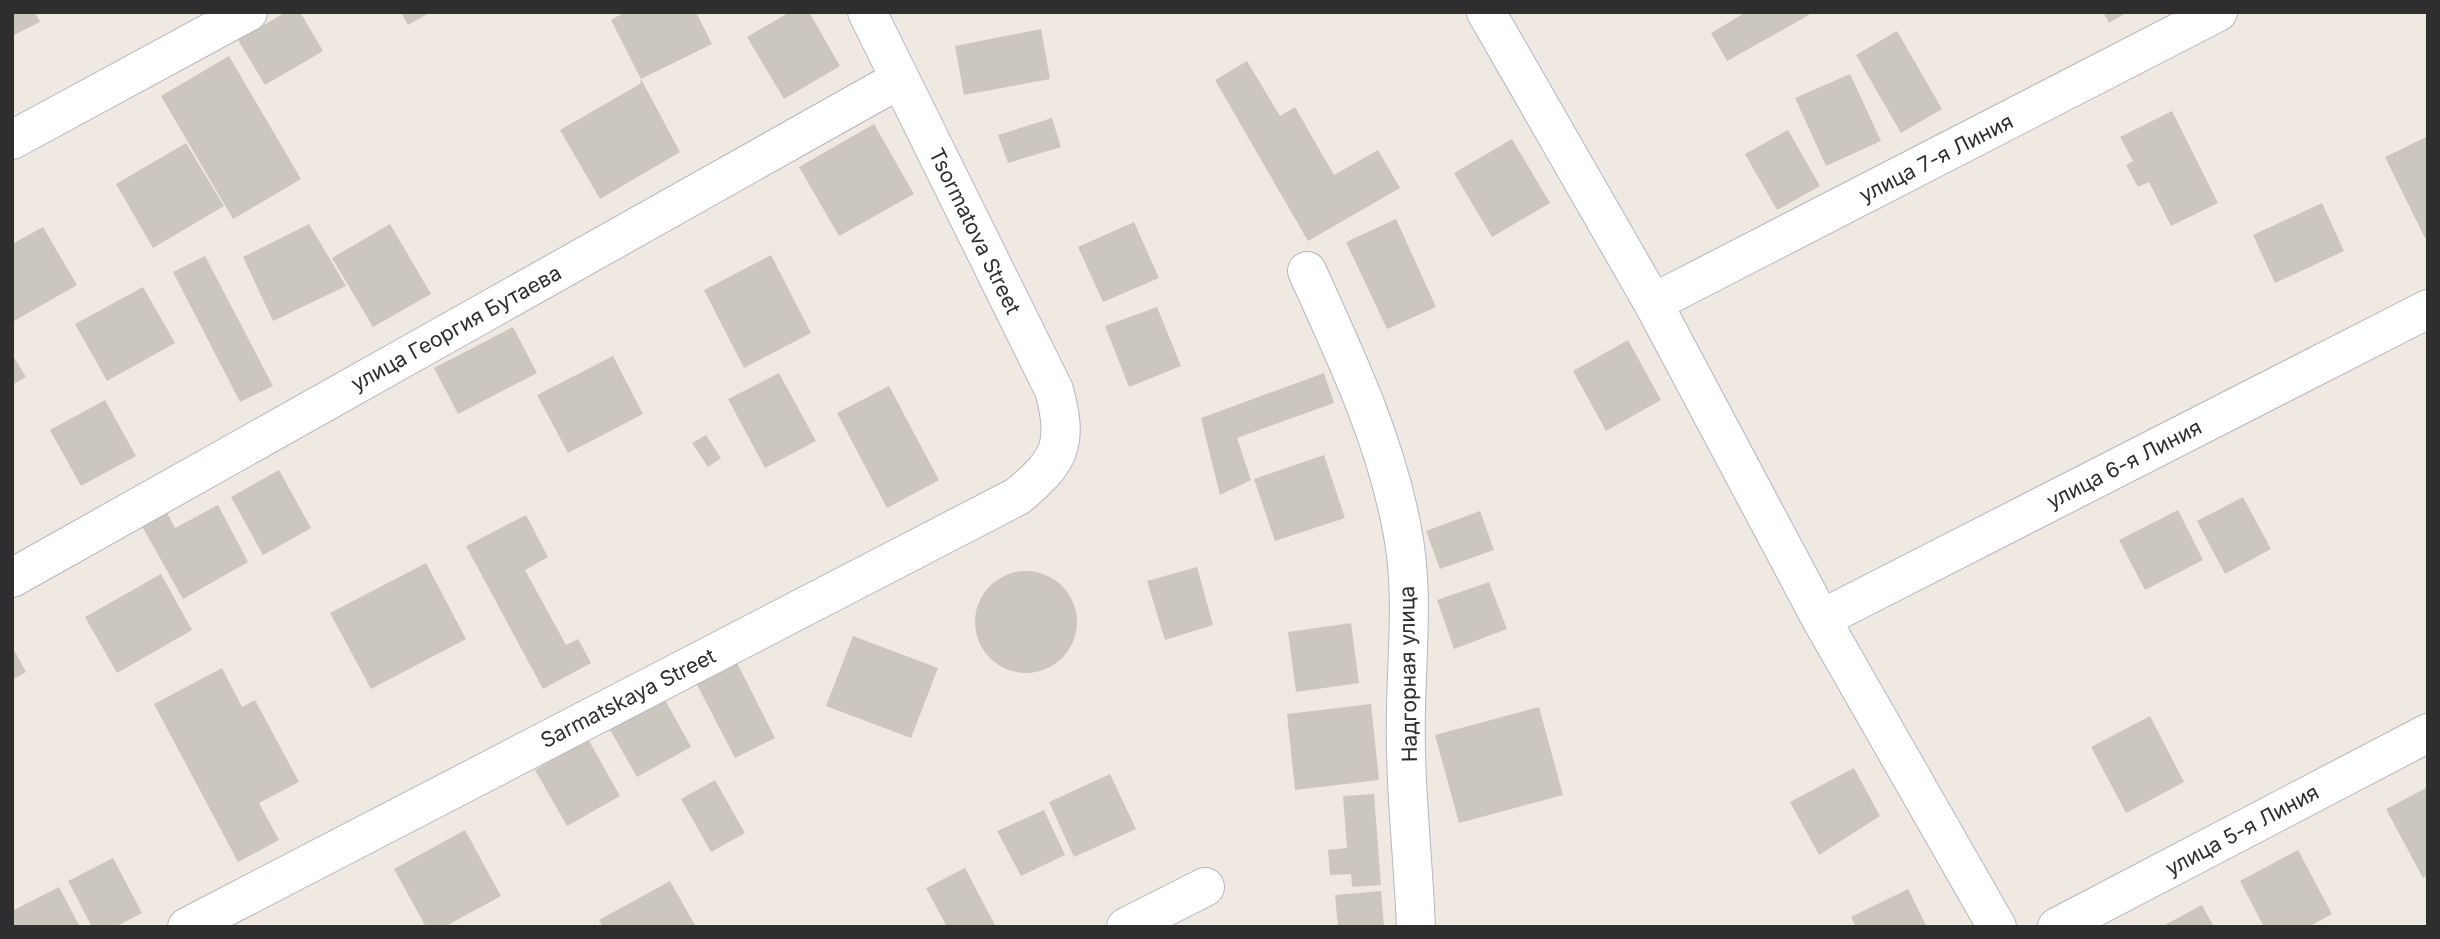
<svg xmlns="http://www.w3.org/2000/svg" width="2440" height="939" viewBox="0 0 2440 939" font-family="Inter,sans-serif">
<rect width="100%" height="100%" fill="#efe9e1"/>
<!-- building -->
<path fill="#cbc7bf" d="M12,12H35L40,22L12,36Z
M286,12H300L323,51L265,85L238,40Z
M401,12H431L408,25Z
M625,12H696L712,44L641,79L680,152L600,199L560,130L640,84L641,79L611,20Z
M790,12H809L840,66L784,99L747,37Z
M1746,12H1808L1809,15L1727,61L1711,33Z
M2103,12H2128L2109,23Z
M1041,29L1050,79L964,95L955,46Z
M1897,31L1942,109L1901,133L1856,55Z
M229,56L301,179L233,219L161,96Z
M1247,61L1280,116L1295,107L1334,175L1378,150L1400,188L1308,241L1215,80Z
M1850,74L1881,141L1826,166L1795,98Z
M2172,111L2218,203L2171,226L2149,182L2138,187L2126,165L2133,161L2120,137Z
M1052,118L1061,147L1008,163L998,135Z
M874,124L914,194L839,236L799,167Z
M1788,130L1820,186L1777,210L1745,154Z
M2428,136V237L2425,238L2385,157Z
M1512,139L1550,203L1492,237L1454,173Z
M186,143L224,206L153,248L116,184Z
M2322,203L2344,251L2275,283L2253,235Z
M1396,219L1436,307L1387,329L1346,242Z
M1134,222L1159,278L1103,302L1078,247Z
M309,224L346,286L273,321L243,257Z
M390,224L431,294L373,327L332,258Z
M43,227L77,285L14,321L12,244Z
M771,255L811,333L744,368L704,290Z
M205,256L273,386L240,402L173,272Z
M143,287L175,343L107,381L75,324Z
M1157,307L1181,366L1129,387L1105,326Z
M513,327L537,373L458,414L434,368Z
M1628,340L1661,400L1606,431L1573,371Z
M12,354L26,377L12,385Z
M613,356L643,414L568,453L537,395Z
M779,373L816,441L765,468L728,399Z
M1324,373L1334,403L1237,438L1251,480L1220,495L1201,418Z
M889,386L939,480L887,508L837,413Z
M105,400L136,456L81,486L50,430Z
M706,435L721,458L708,467L692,443Z
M1324,455L1345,518L1275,541L1254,479Z
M279,470L311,528L263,555L231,497Z
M2243,497L2271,549L2225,574L2197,521Z
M218,505L248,562L183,599L138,519L164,507L175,528Z
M2178,510L2203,560L2145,590L2119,540Z
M1480,511L1494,550L1440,569L1426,531Z
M526,515L548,557L525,570L566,645L578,639L591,663L543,689L466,546Z
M426,563L466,639L371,689L330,613Z
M1197,567L1213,625L1165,640L1147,581Z
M975 622a51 51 0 1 1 102 0a51 51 0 1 1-102 0Z
M161,574L192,630L117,673L85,617Z
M1489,582L1507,629L1454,649L1437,600Z
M1351,623L1359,683L1296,692L1288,632Z
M853,636L938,668L911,738L826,706Z
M12,646L26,672L12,680Z
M734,657L775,738L735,758L693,677Z
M222,668L242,707L255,700L299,782L259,803L279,840L238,862L154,704Z
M664,698L691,747L637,777L609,728Z
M1371,704L1379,780L1295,790L1287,714Z
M1539,707L1563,795L1459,823L1435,735Z
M2150,716L2184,782L2126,813L2091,747Z
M588,739L620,796L567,826L535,770Z
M1854,768L1880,816L1819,855L1790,802Z
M1110,774L1136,829L1074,857L1049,802Z
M715,780L745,833L711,852L681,799Z
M2428,787V875L2423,878L2386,809Z
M1374,794L1381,885L1352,887L1351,874L1330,875L1328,850L1347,848L1343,796Z
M1044,810L1065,855L1021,876L997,831Z
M465,830L501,896L444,927H426L394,869Z
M2298,850L2332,914L2308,927H2264L2240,881Z
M113,858L142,913L115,927H92L68,881Z
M965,868L996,927H947L926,888Z
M670,881L696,927H603L599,920Z
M59,887L80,927H12V911Z
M1908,889L1927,927H1856L1851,917Z
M1381,891L1384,927H1338L1335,895Z
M2202,905L2214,927H2161Z"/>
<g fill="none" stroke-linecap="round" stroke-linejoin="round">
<!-- street casing -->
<g stroke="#b4b7c1" stroke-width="40">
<path id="street" d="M1486,12L1653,303L1821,619L1997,927
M12,140L248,12
M1307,271C1345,355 1385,438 1402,529C1414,589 1407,649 1406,709C1404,781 1413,855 1416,927
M1653,303L2218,12
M12,578L900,79
M1821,619L2428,309
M187,927L1018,496C1060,461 1069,444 1054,390L867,12
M1126,927L1205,887
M2057,927L2428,733"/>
</g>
<!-- street -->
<use href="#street" stroke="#fff" stroke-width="38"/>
</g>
<g text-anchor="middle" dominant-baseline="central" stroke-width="5" stroke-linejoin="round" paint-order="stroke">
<!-- street labels -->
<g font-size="21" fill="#2e2e2e" stroke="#fff">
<text transform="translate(1936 158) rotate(-27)">улица 7-я Линия</text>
<text transform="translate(975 231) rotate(64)">Tsormatova Street</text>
<text transform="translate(456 328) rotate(-29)">улица Георгия Бутаева</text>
<text transform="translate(2124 464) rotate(-27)">улица 6-я Линия</text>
<text transform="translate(1408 674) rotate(-91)">Надгорная улица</text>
<text transform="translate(628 698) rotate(-27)">Sarmatskaya Street</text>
<text transform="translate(2242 830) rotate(-28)">улица 5-я Линия</text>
</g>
</g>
<!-- border -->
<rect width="2440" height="939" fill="none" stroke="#2e2e2e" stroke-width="28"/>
</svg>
